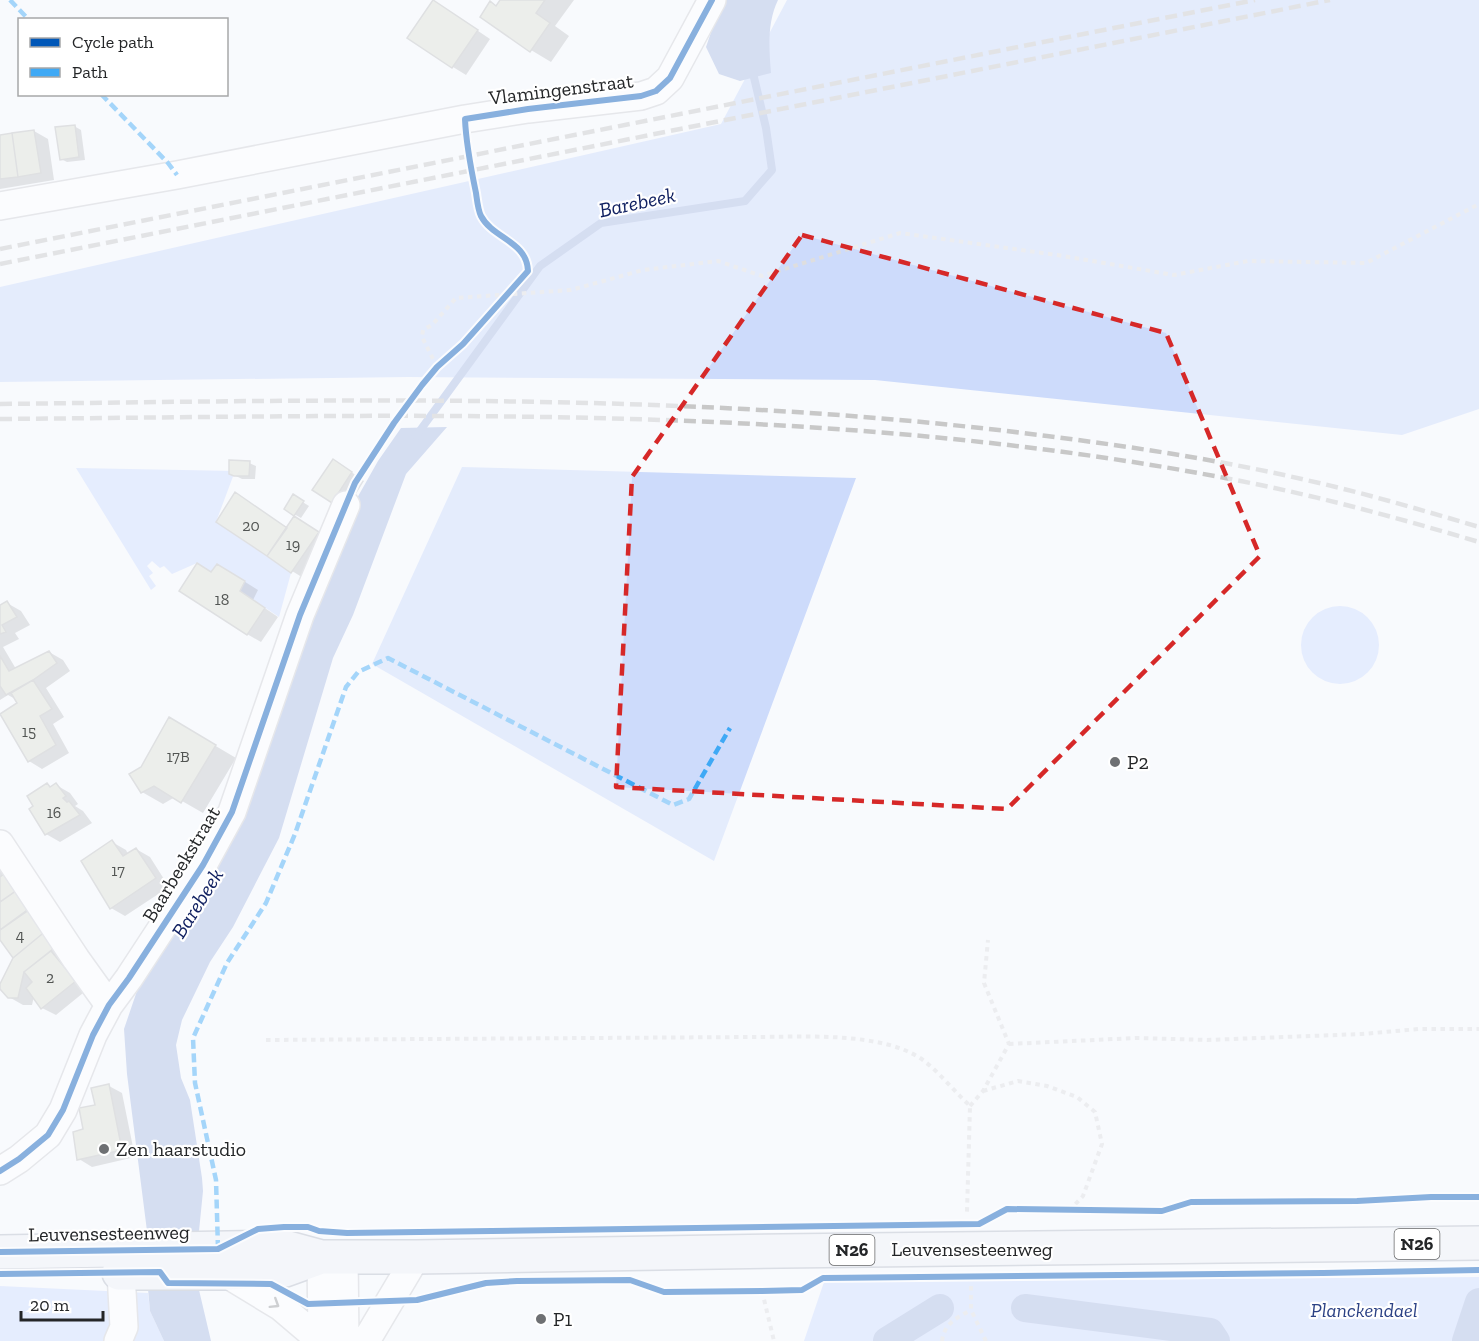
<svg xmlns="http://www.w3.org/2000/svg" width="1479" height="1341" viewBox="0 0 1479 1341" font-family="'Zilla Slab',serif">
<rect width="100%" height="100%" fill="#f8fafd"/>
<!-- green -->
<path fill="#cfddfe" d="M76,468L235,471L216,522L291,573L279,617L240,591L245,581L217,564L211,572L197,563L172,574L164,566L160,568L152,561L147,566L153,573L149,576L156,586L151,590Z
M1301 645a39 39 0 1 1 78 0a39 39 0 1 1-78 0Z
M1479,1277V1341H804L824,1282Z
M0,1286L148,1293L150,1311L164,1341H0Z"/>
<!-- forest -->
<path fill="#cddbfb" d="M787,0H1479V409L1402,435L875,380L408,377L0,382V287L721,124Z
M462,467L856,478L714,861L372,664Z"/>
<!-- water -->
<path fill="#abbce3" d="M722,0H778C767,23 769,48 771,73L740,81L719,74L706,47Z
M447,427L406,474L353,615L333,658L279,838L233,927L210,962L182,1020L176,1045L181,1078L190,1100L202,1178L203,1191L199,1231H147L127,1074L124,1029L139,985L170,935L352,507L378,461L401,428Z
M148,1289L199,1290L211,1341H164L150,1311Z"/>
<!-- shadow -->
<path fill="#0003" d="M502,0H574L555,26L569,36L551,62L531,50L497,7Z
M447,10L490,39L466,75L453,67Z
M74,126L81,130L85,160L67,162L61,159Z
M34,131L48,139L54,180L0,189V136Z
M249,463L256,466L255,479H242L230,473Z
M347,469L364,481L346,510L333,502Z
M236,494L288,528L308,526L332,541L305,579L292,571Z
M293,496L309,506L301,518L294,514Z
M211,573H231L258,590L253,600L278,617L261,642L247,634Z
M7,603L21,611L30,625L15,633L19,639L3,647L16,669L49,652L63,660L70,671L46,688L64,717L53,724L69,753L42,769L29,761L17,700L8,695L0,700V607Z
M170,719L236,758L203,813L175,797L163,804L142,792V768Z
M48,785L52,787L56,785L70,793L78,804L75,806L83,811L92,823L60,842L46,834Z
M112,842L126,850L128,854L136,849L150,857L169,887L125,916L111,908Z
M0,853L88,989L56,1015L42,1008L34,996L32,1005H23L9,997L15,958L0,938Z
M109,1086L122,1093L135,1157L92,1167L79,1159L96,1107Z"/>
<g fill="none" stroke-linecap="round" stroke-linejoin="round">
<!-- stream -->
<path stroke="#abbce3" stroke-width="8" d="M416,436L540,266L601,223L745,201L772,170L766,128L752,69"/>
<!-- canal -->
<path stroke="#abbce3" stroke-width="28" d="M1025,1308L1210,1332L1216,1341
M887,1341L940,1308
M1466,1341L1479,1302"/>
</g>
<!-- building -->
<path fill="#dee1d5" stroke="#c0c1c1" stroke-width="1.5" d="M433,0L478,30L452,68L407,38Z
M500,0H545L536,13L550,23L530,52L480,17L490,1L496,6Z
M75,125L79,157L60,160L55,127Z
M34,130L41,173L18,177L12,133Z
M12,133L18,177L0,179V135Z
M333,459L352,472L332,503L312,490Z
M229,460L250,461L249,476H234L229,474Z
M235,492L287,528L267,556L216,522Z
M293,494L304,501L294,516L284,509Z
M294,516L319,532L291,573L267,556Z
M197,563L211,572L217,564L245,581L240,591L265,608L247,635L179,591Z
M7,601L17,617L2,625L6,632L0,634V605Z
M49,651L57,663L33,680L6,695L0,686V656L9,671Z
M33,680L52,709L40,716L56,745L28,762L0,714L17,703L11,693Z
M169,717L216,745L181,803L154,786L141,793L129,774L141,767Z
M47,783L50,787L56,783L66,796L63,798L67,802L69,801L80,815L45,835L29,809L33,806L27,796Z
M112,840L123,856L136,848L156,878L110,909L81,861Z
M8,871L20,888L0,902V877Z
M20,888L33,907L0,930V902Z
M30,908L47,930L13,958L0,940V930Z
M47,930L58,945L24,972L18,998H8L0,989V984L13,958Z
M51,951L76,981L41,1009L26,988L32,982L24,972Z
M109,1084L122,1150L77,1160L73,1132L83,1129L79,1108L95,1105L91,1088Z"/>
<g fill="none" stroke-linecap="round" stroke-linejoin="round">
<!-- minor casing -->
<g stroke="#d0d1d4" stroke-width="30">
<path id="minor" d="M0,206L177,175L465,119L528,109L641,96L656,91L670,78L712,0
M0,844L76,959L109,1005
M0,1171L19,1159L48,1135L63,1110L93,1035L109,1005L129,978L203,865L232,812L300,615L346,505
M344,1256L345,1341
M321,1257L322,1341
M225,1273L281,1307L321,1341
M118,1341L124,1327L121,1273
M366,1341L416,1257"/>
</g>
<!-- major casing -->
<g stroke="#b7bcc7" stroke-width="36">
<path id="major" d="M0,1252L284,1247L321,1257H416L782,1251L1479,1243
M119,1273H225L285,1270L321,1257"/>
</g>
<!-- path -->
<path stroke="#dededf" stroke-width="4" stroke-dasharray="4.5 4.5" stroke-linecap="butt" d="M437,367L422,337L423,330L432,325L456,298L571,290L643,270L718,261L762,276L900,233L1057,255L1174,275L1248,261L1366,263L1479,204
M266,1040L754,1037C803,1037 882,1031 923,1060C940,1073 954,1091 970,1106L967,1212
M1009,1044L1136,1038L1207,1040L1362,1034L1419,1029H1479
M983,1091L1018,1081L1047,1086L1077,1097L1095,1112L1102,1144L1083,1196L1070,1210
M970,1106L983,1091L1009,1044L984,983L988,940
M971,1286V1310L986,1341
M762,1291L774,1341
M942,1341C944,1324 956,1318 971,1310"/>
<!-- minor -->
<use href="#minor" stroke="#fefeff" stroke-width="27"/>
<!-- major -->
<use href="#major" stroke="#eff1f6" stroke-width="33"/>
<!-- rail -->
<path stroke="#c8c8c8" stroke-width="4.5" stroke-dasharray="12 6" stroke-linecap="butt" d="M0,249L1255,0
M0,264L1330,0
M0,404C349,400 700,391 1047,436C1134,447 1220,460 1306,480C1364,493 1422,510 1479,527
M0,419C409,416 821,401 1225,478C1311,494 1395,517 1479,542"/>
<!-- quiet -->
<path stroke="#3fa9f5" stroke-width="4.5" stroke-dasharray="9 4.5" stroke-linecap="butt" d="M10,0L29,20
M101,94L168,163L177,175
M218,1249L216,1180L195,1083L193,1038L227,963L266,903L295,834L346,687L358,672L388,658L673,805L689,799L730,728"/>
<!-- cycleway casing -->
<g stroke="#fff" stroke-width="10">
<path id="cycleway" d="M0,1171L19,1159L48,1135L63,1110L93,1035L109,1005L129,978L203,865L232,812L300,615L355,483L394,423L422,385L437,367L463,344L528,271C527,241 493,239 481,216C478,210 477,200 476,193C471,169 466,144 465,119L528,109L641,96L656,91L670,78L712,0
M0,1252L218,1249L258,1229L284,1227H308L319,1231L347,1233L979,1224L1007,1209L1162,1211L1191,1202L1357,1201L1431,1197H1479
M0,1274L160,1272L168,1283L271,1284L308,1304L417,1300L486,1283L517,1281L630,1280L664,1292L762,1291L802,1290L823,1278L1323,1273L1479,1270"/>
</g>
<!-- cycleway -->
<use href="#cycleway" stroke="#0057b8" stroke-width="6"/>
</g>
<!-- one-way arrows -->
<defs><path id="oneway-chevron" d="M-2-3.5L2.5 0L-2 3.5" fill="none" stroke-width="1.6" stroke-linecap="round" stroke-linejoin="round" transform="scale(1.5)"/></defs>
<use stroke="#9c9d9e" href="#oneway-chevron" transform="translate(275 1304) rotate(32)"/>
<!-- marked area -->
<path d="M0 0H1479V1341H0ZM802,235L1166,333L1260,556L1007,809L616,787L632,477Z" fill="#f8fafd" fill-opacity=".55" fill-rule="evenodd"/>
<path fill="none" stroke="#d62828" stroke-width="4.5" stroke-dasharray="12 8" stroke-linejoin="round" d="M802,235L1166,333L1260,556L1007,809L616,787L632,477Z"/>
<!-- markers -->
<g fill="#6e7073" stroke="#fff" stroke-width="2">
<circle cx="1115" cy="762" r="6"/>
<circle cx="104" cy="1149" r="6"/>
<circle cx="541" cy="1319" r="6"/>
</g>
<g text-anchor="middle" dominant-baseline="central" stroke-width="4.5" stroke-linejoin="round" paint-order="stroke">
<!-- number labels -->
<g font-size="16" fill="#525553">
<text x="251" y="525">20</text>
<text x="293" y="544">19</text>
<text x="222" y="599">18</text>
<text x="29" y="731">15</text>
<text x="178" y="756">17B</text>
<text x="54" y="812">16</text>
<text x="118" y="870">17</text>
<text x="20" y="935">4</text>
<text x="50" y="977">2</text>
</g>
<!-- shield labels -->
<g fill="#fff" stroke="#666768" stroke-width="1.5">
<rect x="1394.5" y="1229" width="45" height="30" rx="4.5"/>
<rect x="829.5" y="1235" width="45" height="30" rx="4.5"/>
</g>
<g font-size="18" font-weight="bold" fill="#242628">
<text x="1417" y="1244">N26</text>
<text x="852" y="1250">N26</text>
</g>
<!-- street labels -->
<g font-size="20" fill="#242628" stroke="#fff">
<text transform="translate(561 89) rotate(-7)">Vlamingenstraat</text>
<text transform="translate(181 864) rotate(-59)">Baarbeekstraat</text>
<text transform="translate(109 1233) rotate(-1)">Leuvensesteenweg</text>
<text x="972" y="1249">Leuvensesteenweg</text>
</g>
<!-- poi labels -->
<g font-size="20" fill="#242628" stroke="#fff" text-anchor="start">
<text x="1127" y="762">P2</text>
<text x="116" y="1149">Zen haarstudio</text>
<text x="553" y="1319">P1</text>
</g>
<!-- park labels -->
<g font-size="20" font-style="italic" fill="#2c4285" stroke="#fff">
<text x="1364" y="1310">Planckendael</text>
</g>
<!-- water labels -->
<g font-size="21" font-style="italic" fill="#122262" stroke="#fff">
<text transform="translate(637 202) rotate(-12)">Barebeek</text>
<text transform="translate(197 903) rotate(-58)">Barebeek</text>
</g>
</g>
<!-- legend -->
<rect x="18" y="18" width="210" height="78" fill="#ffffff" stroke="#a7a8a9" stroke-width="1.5"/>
<rect x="30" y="38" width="30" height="9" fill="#0057b8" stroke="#a7a8a9" stroke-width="1.5"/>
<text x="72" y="48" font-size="18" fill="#242628">Cycle path</text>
<rect x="30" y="68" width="30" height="9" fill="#3fa9f5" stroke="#a7a8a9" stroke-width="1.5"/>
<text x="72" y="78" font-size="18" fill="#242628">Path</text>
<!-- scale -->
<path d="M21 1311v9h82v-9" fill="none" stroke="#242628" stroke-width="3"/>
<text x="30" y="1311" font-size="18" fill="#242628" stroke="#ffffff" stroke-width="4.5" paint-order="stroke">20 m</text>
</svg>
